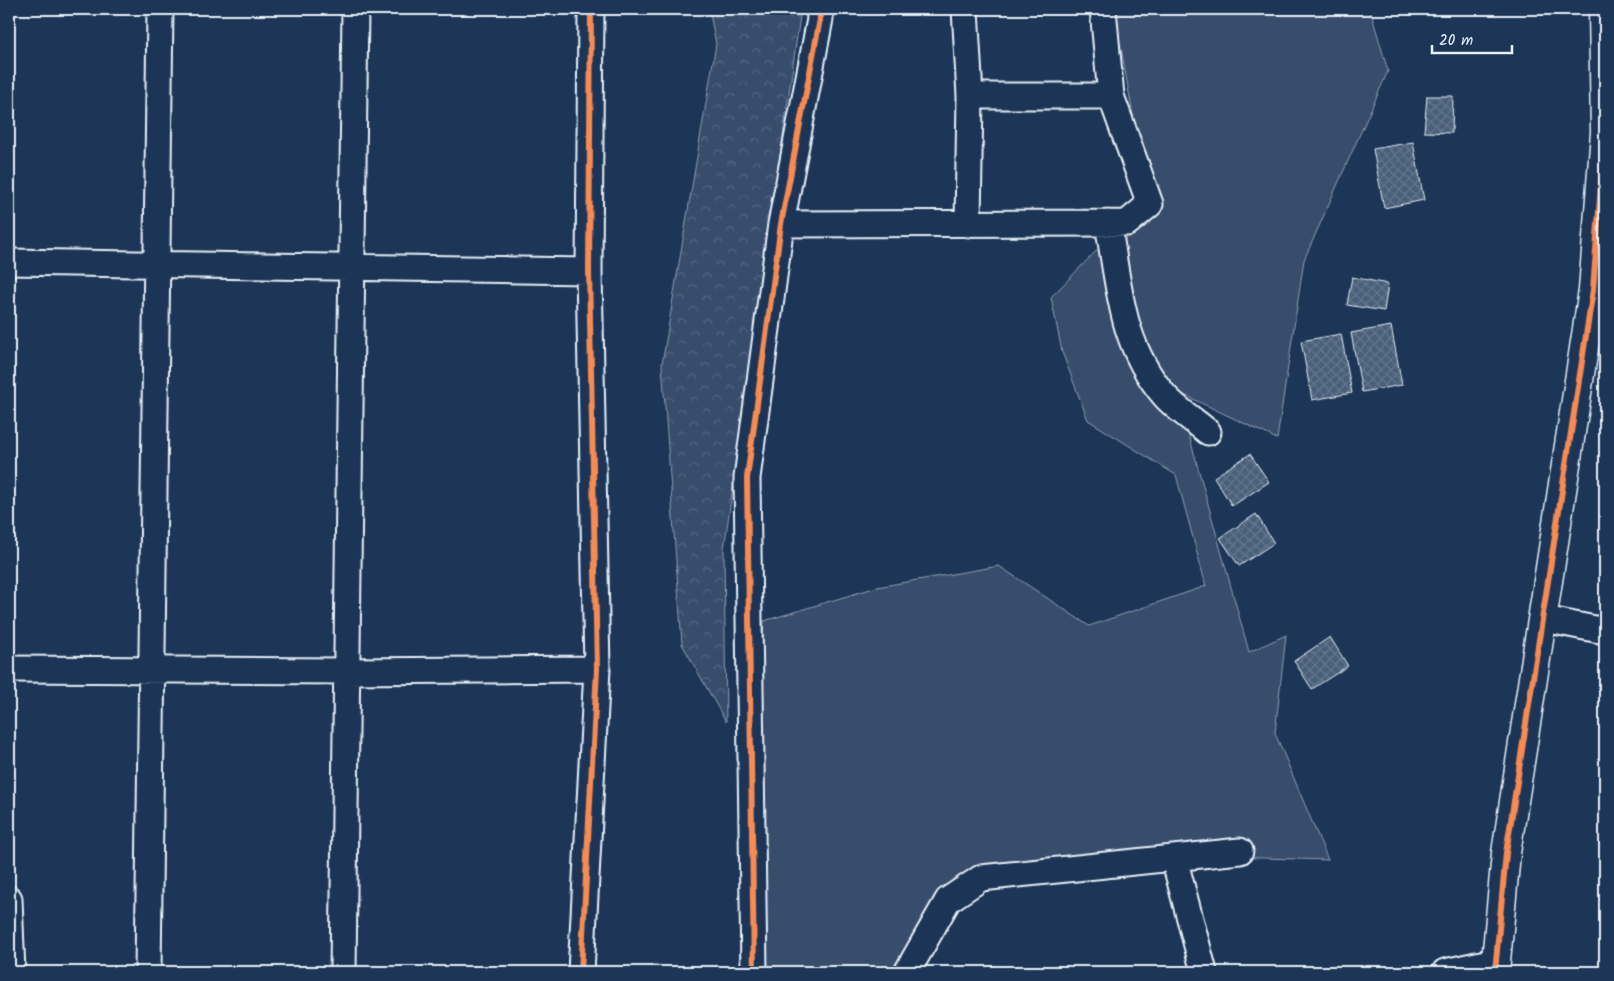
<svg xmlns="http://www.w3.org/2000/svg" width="1614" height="981" viewBox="0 0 1614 981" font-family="Kalam,sans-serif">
<defs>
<pattern id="forest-crowns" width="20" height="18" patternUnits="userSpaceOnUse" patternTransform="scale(1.25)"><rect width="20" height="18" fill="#374d6c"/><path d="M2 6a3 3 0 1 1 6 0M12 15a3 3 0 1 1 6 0" fill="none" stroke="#546782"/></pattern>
<pattern id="building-cross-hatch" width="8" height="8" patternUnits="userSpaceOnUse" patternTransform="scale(1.25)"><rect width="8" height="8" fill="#495e7a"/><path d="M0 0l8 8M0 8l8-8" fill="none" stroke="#63768e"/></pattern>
</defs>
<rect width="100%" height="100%" fill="#1d3557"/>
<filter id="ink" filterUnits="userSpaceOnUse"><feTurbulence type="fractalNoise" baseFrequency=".02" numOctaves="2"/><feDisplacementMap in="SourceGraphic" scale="10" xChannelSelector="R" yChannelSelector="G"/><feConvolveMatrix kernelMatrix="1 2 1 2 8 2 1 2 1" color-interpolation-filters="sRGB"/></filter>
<g filter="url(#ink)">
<!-- grass -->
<path fill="#374d6c" stroke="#909fb2" d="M1114,9H1370L1388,71L1304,260L1277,439L1174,390L1182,410L1249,652L1286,635L1275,733L1328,860L1197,856L996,876L948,900L909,972H738L752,830L764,621L877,587L999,566L1089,626L1206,586L1176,475L1088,420L1062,352L1051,297L1110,237L1149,204Z"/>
<!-- forest -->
<path fill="url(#forest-crowns)" stroke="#909fb2" d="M709,9H801L724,549L726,722L682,644L662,364L716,44Z"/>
<!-- building -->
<path fill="url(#building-cross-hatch)" stroke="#e8f1f8" d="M1427,96H1453L1452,133L1424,132Z
M1413,142L1424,200L1384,208L1373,149Z
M1352,277L1388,284L1384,311L1347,305Z
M1391,326L1402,385L1362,392L1351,333Z
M1341,334L1352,393L1312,400L1301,341Z
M1250,454L1269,482L1232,506L1214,477Z
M1256,514L1274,543L1239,566L1220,538Z
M1330,637L1348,666L1312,689L1294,661Z"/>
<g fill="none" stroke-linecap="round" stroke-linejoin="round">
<!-- minor casing -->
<g stroke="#e8f1f8" stroke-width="29">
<path id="minor" d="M965,9L970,96L968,224
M970,96H1111
M1108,223C1119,286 1121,345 1164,395C1176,409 1194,420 1208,432
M781,224L1127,223L1150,204L1111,96L1103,9
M9,262L589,271
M1544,619L1605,631
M9,669L347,671L597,669
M1174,858L1204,972
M9,899L12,972
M148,972L160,9
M343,972L355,9
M581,972L597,669L589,271L591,9
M754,972L747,478L781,224L820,19L819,9
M907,972L948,900L981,878L1240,851
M1445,972L1495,961"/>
</g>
<!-- tertiary casing -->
<g stroke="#e8f1f8" stroke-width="31">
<path id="tertiary" d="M1495,972L1506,853L1593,290L1605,132L1603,9"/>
</g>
<!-- minor -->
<use href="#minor" stroke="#1d3557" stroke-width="25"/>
<!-- tertiary -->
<use href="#tertiary" stroke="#1d3557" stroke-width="28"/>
<!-- cycleway casing -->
<g stroke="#1d3557" stroke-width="9">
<path id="cycleway" d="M581,972L597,669L589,271L591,9
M754,972L747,478L781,224L820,19L819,9
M1495,972L1506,853L1593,290L1605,132L1603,9"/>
</g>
<!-- cycleway -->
<use href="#cycleway" stroke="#f68b52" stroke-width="6"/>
</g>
</g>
<!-- margin -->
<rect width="1614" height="981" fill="none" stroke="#1d3557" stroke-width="30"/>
<rect x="15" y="15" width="1584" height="951" fill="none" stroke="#e8f1f8" stroke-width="2" filter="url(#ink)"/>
<!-- scale -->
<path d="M1432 45v8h80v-8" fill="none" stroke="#e8f1f8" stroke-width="2.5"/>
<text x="1439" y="45" font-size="15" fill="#e8f1f8" stroke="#1d3557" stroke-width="4" paint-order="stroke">20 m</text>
</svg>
